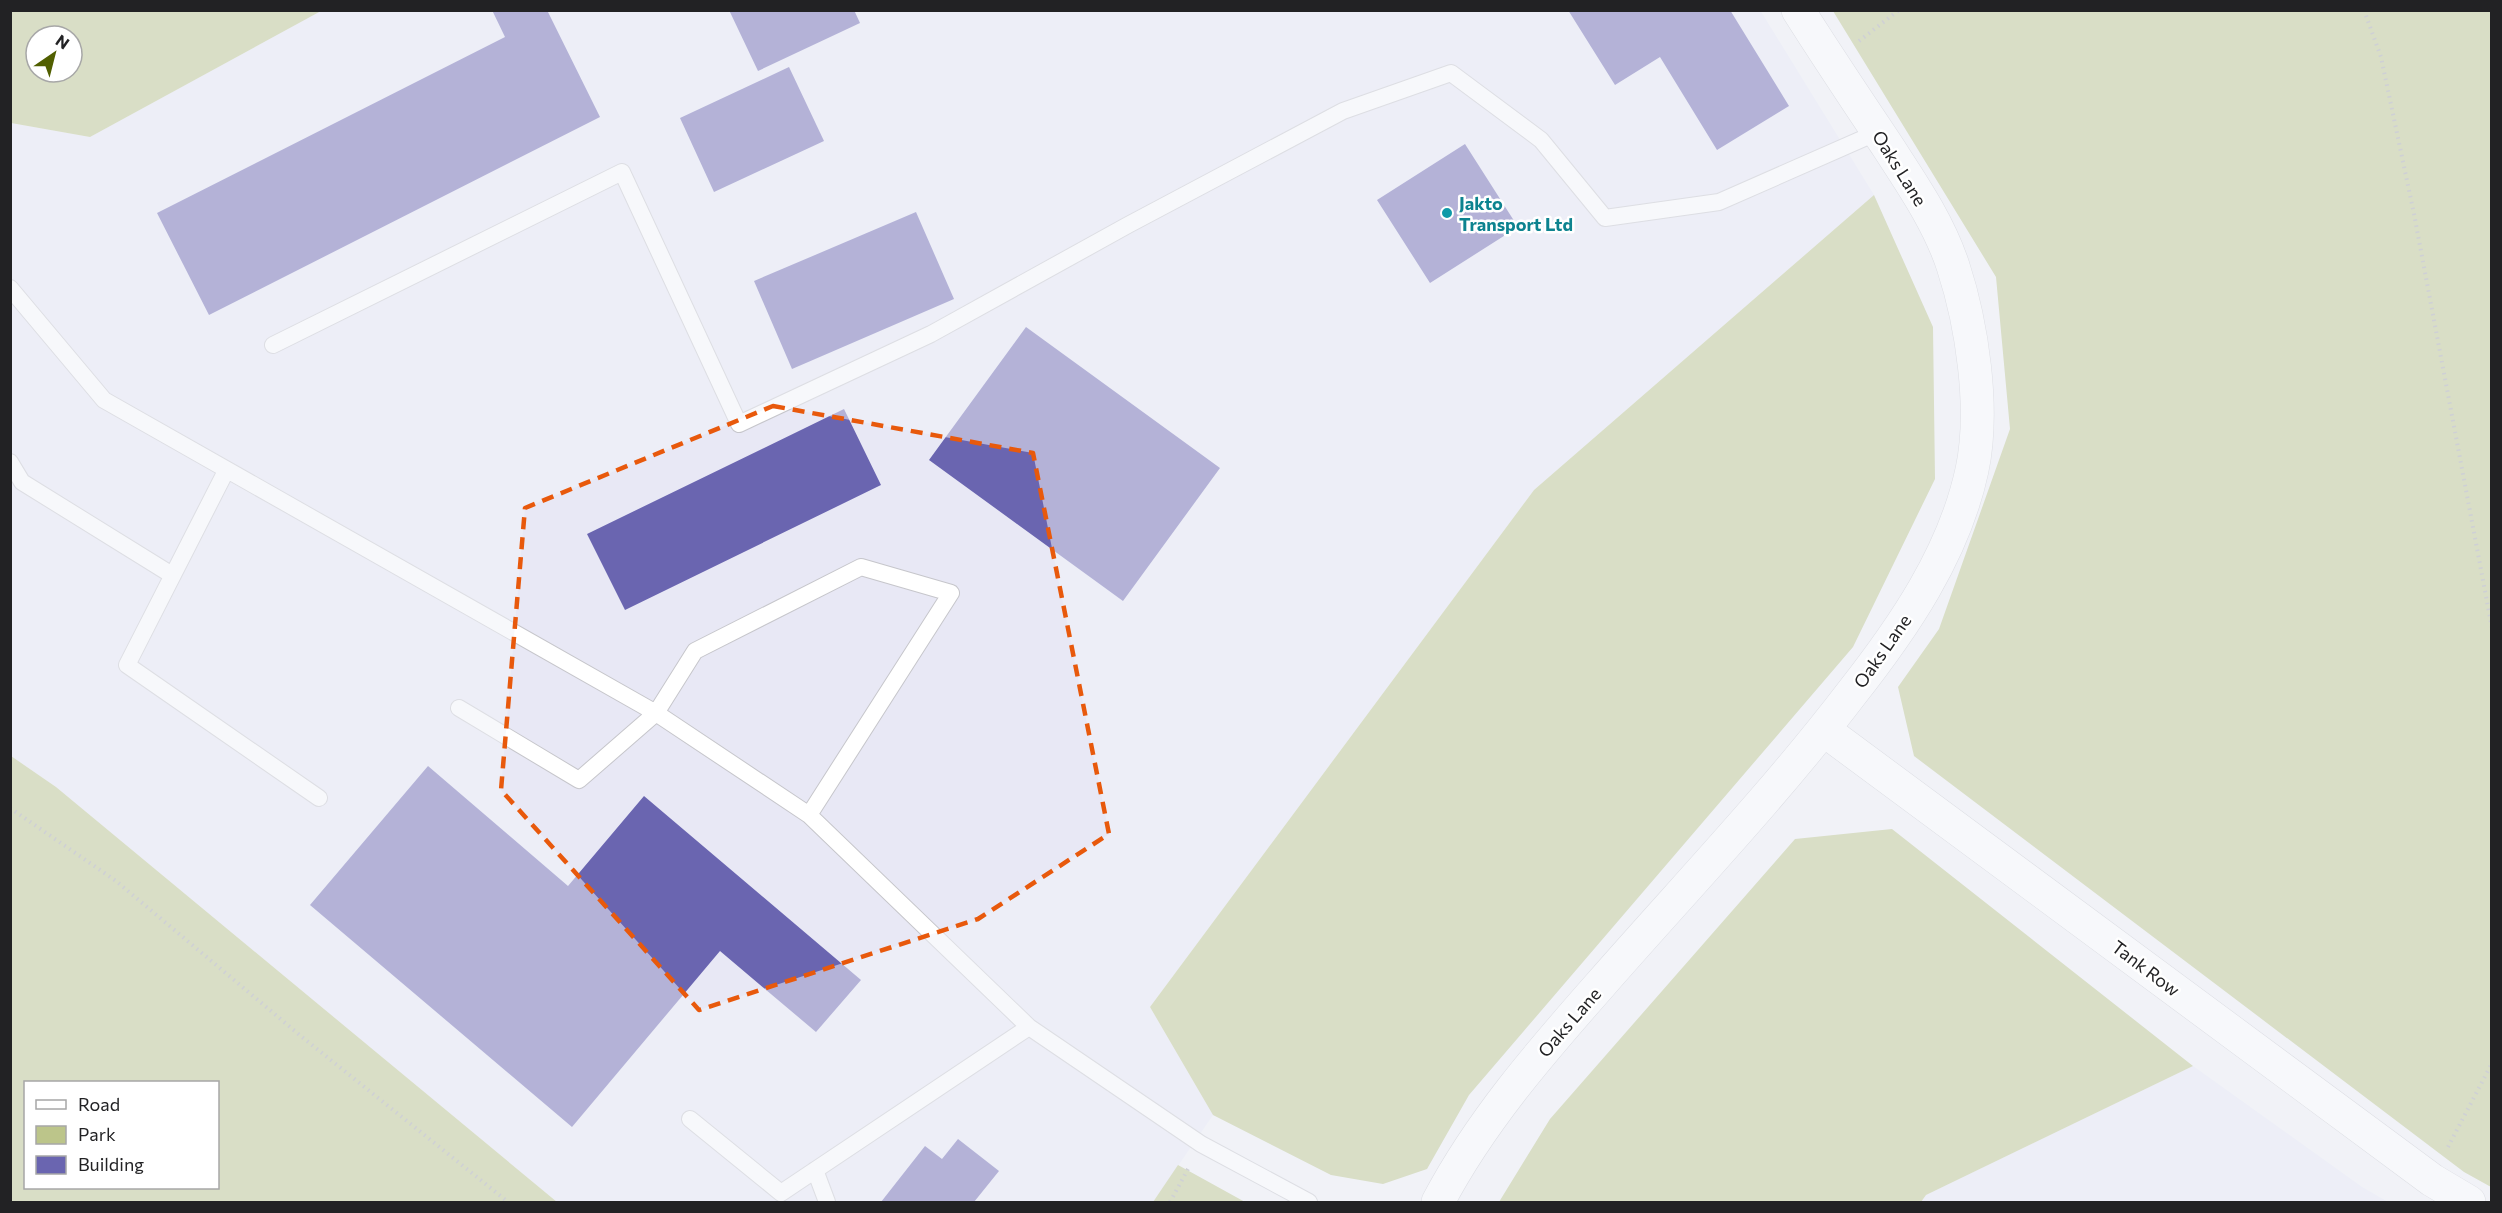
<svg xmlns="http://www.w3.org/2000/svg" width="2502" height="1213" viewBox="0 0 2502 1213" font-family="Commissioner,sans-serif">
<rect width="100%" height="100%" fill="#f1f2f7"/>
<!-- built -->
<path fill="#e8e8f5" d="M1760,10L1874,195L1534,490L1150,1007L1213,1115L1153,1202H557L56,787L11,756L10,123L90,137L321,11Z
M2193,1066L2362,1187L2388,1202H1921L1926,1195Z"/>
<!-- green -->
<path fill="#bcc58a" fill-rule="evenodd" d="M10,11L11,10L321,11L90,137L11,123ZM36,36H72V72H36Z
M1833,11H2491V1187L2464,1172L1914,756L1898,687L1939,629L2010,429L1996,277Z
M1874,195L1933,327L1935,479L1853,647L1469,1095L1427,1169L1383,1184L1331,1175L1213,1115L1150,1007L1534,490Z
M11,756L56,787L557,1202H11ZM26,1082H218V1188H26Z
M1892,829L2193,1066L1926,1195L1921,1202H1499L1550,1119L1795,839Z
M1178,1165L1245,1202H1153Z"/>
<!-- building -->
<path fill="#6a65b0" d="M492,10H547L600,117L209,315L157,213L505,37Z
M729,10H854L860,23L758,71Z
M1568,10H1730L1789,106L1717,150L1660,57L1615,85Z
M789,67L824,141L714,192L680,118Z
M1465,144L1518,227L1430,283L1377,200Z
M916,212L954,299L792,369L754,281Z
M1026,327L1220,468L1123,601L929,460Z
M844,409L881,485L625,610L587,534Z
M428,766L568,886L644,796L861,980L816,1032L720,951L572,1127L310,905Z
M958,1139L999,1171L974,1202H881L925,1146L942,1159Z"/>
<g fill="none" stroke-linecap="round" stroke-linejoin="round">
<!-- service casing -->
<g stroke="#c6c6cb" stroke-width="18">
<path id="service" d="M10,288L104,400L656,713L809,815L1029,1027L1201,1144L1309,1202
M273,345L622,172L739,424L931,334L1128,225L1343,111L1451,73L1541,140L1605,218L1719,202L1878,132
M10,462L22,482L172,575
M226,471L127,665L319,798
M459,708L579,780L656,713L695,651L861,567L951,593L809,815
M690,1119L781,1193L1029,1027
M815,1170L827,1202"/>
</g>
<!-- minor casing -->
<g stroke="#c6c6cb" stroke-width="34">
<path id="minor" d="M1824,730L2432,1180L2469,1202"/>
</g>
<!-- tertiary casing -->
<g stroke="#c6c6cb" stroke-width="34">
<path id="tertiary" d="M1438,1202C1480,1122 1540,1053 1600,985C1684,889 1773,796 1851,694C1903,628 1954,554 1972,470C1985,409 1972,324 1953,266C1939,223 1912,184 1888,147C1858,102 1827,56 1798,10"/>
</g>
<!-- path -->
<path stroke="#a6a7ab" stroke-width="4" stroke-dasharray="1.5 4.5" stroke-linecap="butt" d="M2364,10L2381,57L2414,214L2492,628
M1859,41L1899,10
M10,808L116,881L302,1037L508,1202
M2448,1147L2492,1063
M1170,1202L1188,1169"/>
<!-- service -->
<use href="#service" stroke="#fff" stroke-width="16"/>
<!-- minor -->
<use href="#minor" stroke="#fff" stroke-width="33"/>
<!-- tertiary -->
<use href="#tertiary" stroke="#fff" stroke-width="33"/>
</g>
<!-- marked area -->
<path d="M0 0H2502V1213H0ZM773,406L1033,453L1109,834L978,919L699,1010L501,790L525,508Z" fill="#f1f2f7" fill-opacity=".55" fill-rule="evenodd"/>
<path fill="none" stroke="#e8590c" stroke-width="4.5" stroke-dasharray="12 8" stroke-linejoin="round" d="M773,406L1033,453L1109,834L978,919L699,1010L501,790L525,508Z"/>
<!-- markers -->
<circle fill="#0f9aa8" stroke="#fff" stroke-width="2" cx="1447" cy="213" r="6"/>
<g text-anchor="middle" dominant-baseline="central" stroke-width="5" stroke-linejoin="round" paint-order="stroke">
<!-- street labels -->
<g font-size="18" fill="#222224" stroke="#fff">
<text transform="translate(1900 168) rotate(58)">Oaks Lane</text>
<text transform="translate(1882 651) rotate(-55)">Oaks Lane</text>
<text transform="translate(2146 968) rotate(37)">Tank Row</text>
<text transform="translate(1569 1022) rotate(-49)">Oaks Lane</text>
</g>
<!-- culture labels -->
<g font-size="18" font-weight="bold" fill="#0d838f" stroke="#fff" text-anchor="start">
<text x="1459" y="203">Jakto<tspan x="1459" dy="21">Transport Ltd</tspan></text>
</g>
</g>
<!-- border -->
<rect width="2502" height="1213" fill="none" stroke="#222224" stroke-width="24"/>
<!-- legend -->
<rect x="24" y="1081" width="195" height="108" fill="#ffffff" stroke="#a7a7a7" stroke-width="1.5"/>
<rect x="36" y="1100" width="30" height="9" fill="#ffffff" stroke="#a7a7a7" stroke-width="1.5"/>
<text x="78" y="1111" font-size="18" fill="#222224">Road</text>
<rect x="36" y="1126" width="30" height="18" fill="#bcc58a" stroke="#a7a7a7" stroke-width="1.5"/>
<text x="78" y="1141" font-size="18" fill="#222224">Park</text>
<rect x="36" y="1156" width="30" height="18" fill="#6a65b0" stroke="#a7a7a7" stroke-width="1.5"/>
<text x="78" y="1171" font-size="18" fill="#222224">Building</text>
<!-- north arrow -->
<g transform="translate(54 54) rotate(35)"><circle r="28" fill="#ffffff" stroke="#a7a7a7" stroke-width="1.5"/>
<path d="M0-4.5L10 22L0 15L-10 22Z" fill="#515f00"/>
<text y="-9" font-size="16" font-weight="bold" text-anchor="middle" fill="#222224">N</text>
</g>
</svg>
